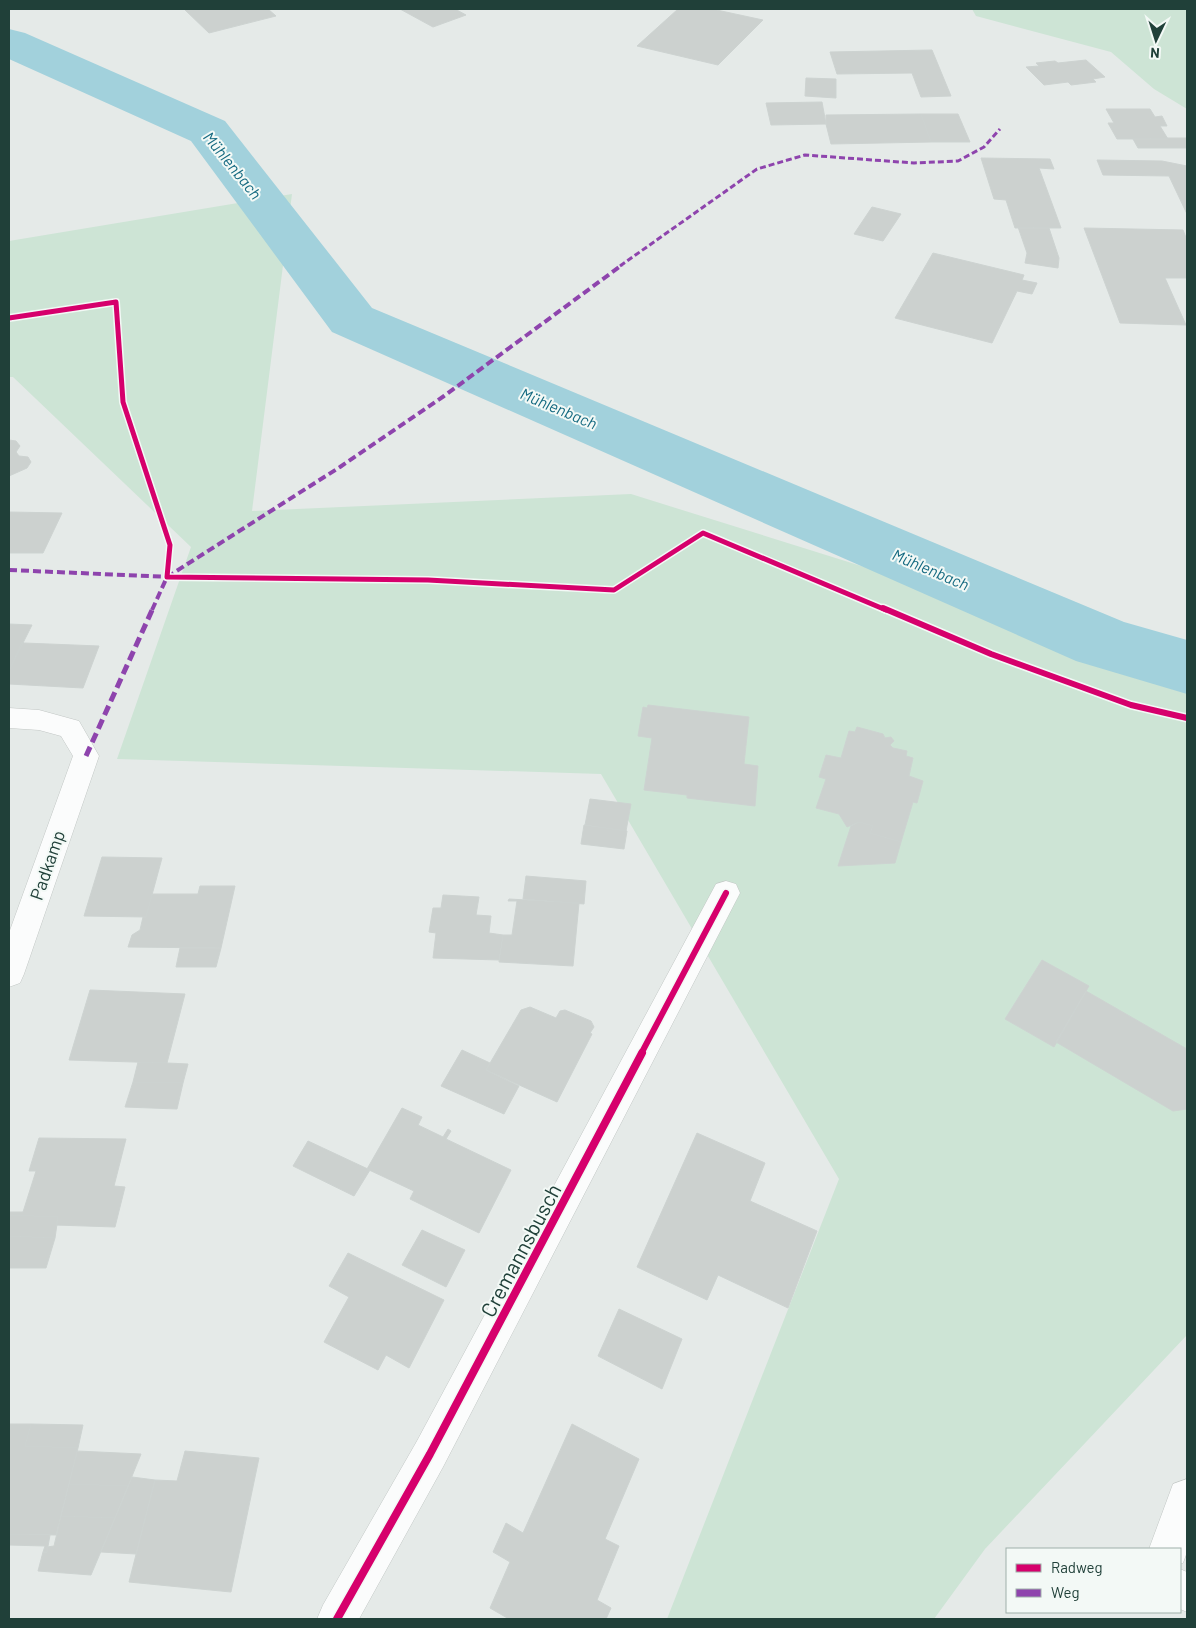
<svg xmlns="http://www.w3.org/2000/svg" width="1196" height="1628" viewBox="0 0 1196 1628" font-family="Barlow,sans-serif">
<rect width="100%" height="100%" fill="#e5eae8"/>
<!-- green -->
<path fill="#cde4d5" d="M972,9H1187V109L1154,89L1111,52L976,16Z
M292,194L252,511L631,494L1187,668V1335L985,1549L934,1619H667L839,1179L601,774L117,759L191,547L13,377H9V241Z"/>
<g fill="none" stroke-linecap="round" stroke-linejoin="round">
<!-- river -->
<path fill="#a2d1dc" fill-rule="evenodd" d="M9,29L25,33L225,121L372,308L1124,622L1187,640V694L1076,661L332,332L191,141L9,59Z"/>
</g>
<!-- building -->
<path fill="#ccd1cf" stroke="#cdd3d1" d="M184,9H268L276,16L209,33Z
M400,9H455L466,15L433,27Z
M678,9H712L763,20L718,65L637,46Z
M932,50L951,96L921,97L912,73L837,74L830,52Z
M1086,60L1105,77L1093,79L1096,82L1071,85L1068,82L1044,85L1026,67L1039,66L1036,63L1055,61L1058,63Z
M806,78L836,79V98L805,96Z
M822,102L826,124L771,125L766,103Z
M1106,109H1150L1155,117L1162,116L1167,126H1160L1168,139H1117L1108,123H1114Z
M921,114H958L970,142H931Z
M921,114L931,142L831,144L826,124V115Z
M1168,138H1187V148H1138L1133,139Z
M981,158L1050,159L1054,169L1039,168L1061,228H1015L1006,200L994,199Z
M1097,160L1162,161L1187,166V214L1169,176L1103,175Z
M872,207L901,214L883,241L854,234Z
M1018,227L1049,228L1059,258L1058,268L1025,263L1027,253Z
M1084,228L1183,230L1187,240V278H1165L1186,325L1120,323Z
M933,253L1024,275L1022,280L1037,283L1032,294L1017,291L992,343L895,318Z
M9,440L16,441L20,446L16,452L19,456L28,457L31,462L27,468L9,476Z
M9,512L62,513L43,553H9Z
M9,624L32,625L9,671Z
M22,642L24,643L99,646L83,688L9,684V671Z
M648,705L749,717L744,764L758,766L755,806L687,798V795L644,790L652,738L638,736L643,707L647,708Z
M857,727L883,734L885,738L891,737L894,741L890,745L893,748L907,751L906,756L913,758L909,776L923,781L917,803L913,802L901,842L870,833L873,826L859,822L847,827L839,814L816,808L826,779L819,777L826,755L841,758L849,731L855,732Z
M590,799L631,804L626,831L585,825Z
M859,822L873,826L870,833L901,842L895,863L838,866L851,826Z
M584,825L627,831L624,849L581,844Z
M102,857L162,858L146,917L84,916Z
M526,876L586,881L584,904L523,899Z
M200,886H235L221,948L128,947L132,935L140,930L143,917H146L152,894H198Z
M443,895L479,897L476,915L491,916L489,933L503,935L499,960L433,958L436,933L429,932L433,908H441Z
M509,899L579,903L573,966L499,962L503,935H512L517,901H508Z
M180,948H221L216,967H176Z
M1042,960L1089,986L1054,1047L1005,1019Z
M90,990L185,994L167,1063L69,1060Z
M1086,991L1187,1049V1109L1173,1111L1056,1042Z
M530,1007L556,1018L560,1011L565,1010L591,1021L594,1027L590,1033L592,1034L557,1102L486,1070L521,1010Z
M462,1050L490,1063L486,1070L519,1086L504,1114L441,1086Z
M138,1062L167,1063L188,1064L183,1083L133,1082Z
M133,1082L183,1083L177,1109L125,1107Z
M402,1108L422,1117L418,1125L443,1137L448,1129L451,1131L446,1139L511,1170L479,1233L410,1199L414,1191L367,1169Z
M697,1133L765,1163L750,1201L817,1231L788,1308L718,1275L707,1300L637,1267Z
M39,1138L126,1139L114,1186L125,1187L115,1227L56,1225L58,1217L9,1215V1212H23L36,1171H29Z
M308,1141L370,1170L354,1196L293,1166Z
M9,1215L58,1217L55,1238L9,1236Z
M422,1230L465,1250L446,1287L402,1265Z
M9,1236L55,1238L46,1268H9Z
M348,1253L444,1300L409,1368L386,1355L378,1370L324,1342L349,1297L329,1286Z
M619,1309L682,1339L662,1389L598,1356Z
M9,1424H31L25,1446L78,1448L56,1535L9,1534Z
M31,1424L83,1425L78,1448L25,1446Z
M572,1424L639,1459L605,1539L619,1546L597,1600L611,1608L606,1619H509L490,1608L510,1562L493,1552L506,1523L523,1533Z
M77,1451L141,1454L128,1486L69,1484Z
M185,1451L259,1458L231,1592L129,1582L155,1480L177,1481Z
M132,1477L155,1480L136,1554L101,1552Z
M69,1484L128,1486L115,1518L61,1516Z
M61,1516L115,1518L91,1575L38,1571L43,1552H47V1547L54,1546Z
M9,1534L50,1535L47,1552H43L45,1546L9,1545Z"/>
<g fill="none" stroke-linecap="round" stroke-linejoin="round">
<!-- minor casing -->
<g stroke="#c2c7c5" stroke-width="1">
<path id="minor" d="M9,708L39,710L79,721L99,756L24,974L20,983L9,987V933L73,756L61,736L39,730L9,728Z
M726,881L736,884L740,893L443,1467L359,1619H317L323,1605L417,1441L716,884Z
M1187,1479V1552L1183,1563L1180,1564V1549H1149L1173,1484Z
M1180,1569L1187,1572V1612L1180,1609Z"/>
</g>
<!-- minor -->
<use href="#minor" fill="#fbfcfc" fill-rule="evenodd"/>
<!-- quiet-far2 -->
<path stroke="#8e44ad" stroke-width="3" stroke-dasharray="6 3" stroke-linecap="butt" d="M620,266L757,169L805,155L914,163L958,161L984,147L1000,129"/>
<!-- quiet-far1 -->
<path stroke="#8e44ad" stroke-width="4" stroke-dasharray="8 4" stroke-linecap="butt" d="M9,570L171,577
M152,610L167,577L340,467L444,396L622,265"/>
<!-- quiet -->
<path stroke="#8e44ad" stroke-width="5" stroke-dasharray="10 5" stroke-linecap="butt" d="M86,756L153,608"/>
<!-- cycleway-far2 casing -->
<g stroke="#f3f9f6" stroke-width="8">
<path id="cycleway-far2" d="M9,318L116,302L123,402L170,545L167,577L428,580L614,590L703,533L886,610"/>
</g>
<!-- cycleway-far1 casing -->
<g stroke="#f3f9f6" stroke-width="9">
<path id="cycleway-far1" d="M883,608L991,654L1131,705L1187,718
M641,1054L726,893"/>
</g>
<!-- cycleway casing -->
<g stroke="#f3f9f6" stroke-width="11">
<path id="cycleway" d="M337,1619L430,1454L642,1053"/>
</g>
<!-- cycleway-far2 -->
<use href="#cycleway-far2" stroke="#d6006c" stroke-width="5"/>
<!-- cycleway-far1 -->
<use href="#cycleway-far1" stroke="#d6006c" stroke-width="6"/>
<!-- cycleway -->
<use href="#cycleway" stroke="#d6006c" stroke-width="8"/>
</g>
<g text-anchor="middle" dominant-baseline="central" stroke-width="4" stroke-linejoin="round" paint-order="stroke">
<!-- far-water labels -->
<g font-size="16" font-style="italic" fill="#156a81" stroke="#f3f9f6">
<text transform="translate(233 165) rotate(51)">Mühlenbach</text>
<text transform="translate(559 408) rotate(23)">Mühlenbach</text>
<text transform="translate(931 569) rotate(23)">Mühlenbach</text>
</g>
<!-- street labels -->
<g font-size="18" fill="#204039" stroke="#f3f9f6">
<text transform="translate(47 865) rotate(-71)">Padkamp</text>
</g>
<!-- near-street labels -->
<g font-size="21" fill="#204039" stroke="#f3f9f6">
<text transform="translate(520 1250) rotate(-62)">Cremannsbusch</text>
</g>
</g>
<!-- border -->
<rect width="1196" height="1628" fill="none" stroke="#204039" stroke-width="20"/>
<!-- legend -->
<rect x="1006" y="1548" width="175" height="65" fill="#f3f9f6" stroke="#9fafaa"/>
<rect x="1016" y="1564" width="25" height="8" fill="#d6006c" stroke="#9fafaa"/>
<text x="1051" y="1573" font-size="15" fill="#204039">Radweg</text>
<rect x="1016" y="1589" width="25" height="8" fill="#8e44ad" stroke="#9fafaa"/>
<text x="1051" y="1598" font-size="15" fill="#204039">Weg</text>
<!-- north arrow -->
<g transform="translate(1156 40) rotate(184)" stroke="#f3f9f6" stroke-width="4" paint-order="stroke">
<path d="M0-4L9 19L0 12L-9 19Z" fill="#204039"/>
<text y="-8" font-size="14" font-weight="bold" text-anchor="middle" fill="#204039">N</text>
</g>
</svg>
